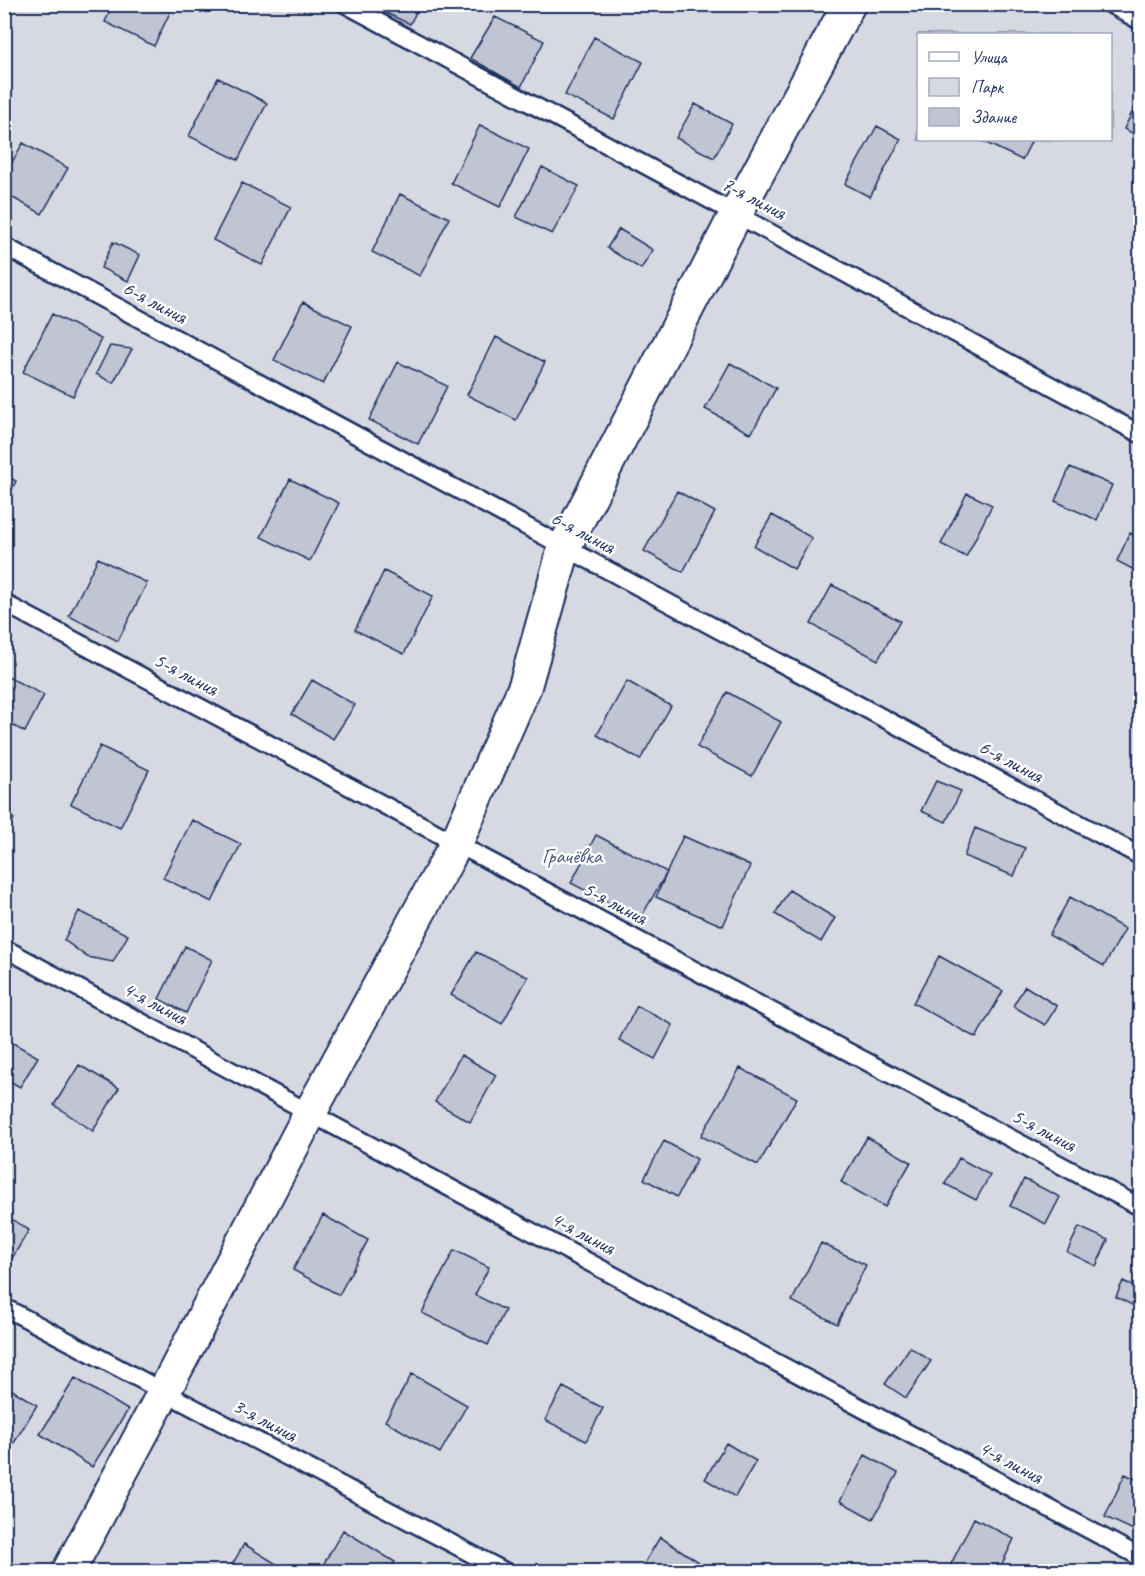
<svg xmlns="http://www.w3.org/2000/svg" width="1145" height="1576" viewBox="0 0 1145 1576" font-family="Caveat,sans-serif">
<rect width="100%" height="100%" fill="#f6f7f9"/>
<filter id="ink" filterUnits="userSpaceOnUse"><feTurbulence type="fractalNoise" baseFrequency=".0167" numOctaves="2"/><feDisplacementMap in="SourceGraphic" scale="12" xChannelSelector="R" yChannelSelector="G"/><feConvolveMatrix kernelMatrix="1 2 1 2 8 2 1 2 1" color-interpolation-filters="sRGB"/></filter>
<g filter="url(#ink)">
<!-- green -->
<path fill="#d6d9e2" stroke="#7884a0" stroke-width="1.5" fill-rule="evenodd" d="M5,5H1140V1571H5ZM918,34H1110V140H918Z"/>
<!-- building -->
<path fill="#c0c4d3" stroke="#1b2f5e" stroke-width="1.5" d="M113,4H174L154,46L105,22Z
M366,4H420L410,24Z
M495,17L544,41L521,87L470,58Z
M594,37L643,62L614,119L565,95Z
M218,78L267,103L238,160L189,136Z
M1140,96V137L1124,129Z
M695,104L732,124L714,158L676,138Z
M480,125L529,149L500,207L451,183Z
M877,126L901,139L870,197L845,184Z
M980,140H1032L1022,160Z
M23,143L68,168L42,214L4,193V176Z
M542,167L579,186L552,234L516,217Z
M242,183L291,207L262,265L213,240Z
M400,194L449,218L420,276L372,252Z
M619,229L653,250L641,269L607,248Z
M113,242L140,255L128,281L101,268Z
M303,302L352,326L323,384L274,360Z
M52,314L101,339L73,396L23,372Z
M496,337L545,362L516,420L467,395Z
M110,346L132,349L113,383L96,374Z
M398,362L447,386L418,444L369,420Z
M730,363L776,388L751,434L705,409Z
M1070,467L1112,485L1097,520L1055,501Z
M4,475L16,481L4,505Z
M290,479L339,503L310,561L261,537Z
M677,491L715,512L683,572L644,551Z
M967,493L992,505L966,557L941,544Z
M772,515L812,538L794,569L754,546Z
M1130,533L1140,538V573L1117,561Z
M98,558L147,583L118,641L69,616Z
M384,571L433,596L404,654L355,630Z
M832,585L900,621L878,660L811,624Z
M4,675L44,695L25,732L4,721Z
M312,680L355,705L333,739L292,714Z
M627,681L671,706L640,760L597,735Z
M727,692L781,722L752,776L697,747Z
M100,746L149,770L120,828L71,804Z
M936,781L961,791L946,822L921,811Z
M4,816L14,819L4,836Z
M192,820L241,844L212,902L163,878Z
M975,828L1025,848L1014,876L964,856Z
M596,835L667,872L640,919L571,883Z
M683,836L750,866L723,926L656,897Z
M789,890L835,918L821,942L775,914Z
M1070,897L1125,929L1104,966L1049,935Z
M79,911L128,935L113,962L87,957L64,940Z
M185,946L212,960L186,1013L159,999Z
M476,952L528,977L502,1024L451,995Z
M939,956L1003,991L976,1038L913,1003Z
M1025,986L1057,1006L1045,1025L1013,1006Z
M637,1006L673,1025L655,1059L619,1040Z
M4,1038L38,1057L20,1087L4,1078Z
M461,1055L496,1075L470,1122L435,1102Z
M79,1065L119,1088L93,1131L54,1105Z
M740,1068L797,1098L758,1165L701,1136Z
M867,1137L911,1162L885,1207L841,1182Z
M664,1141L697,1159L677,1197L644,1179Z
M959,1158L990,1175L976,1200L945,1184Z
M1024,1179L1060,1197L1046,1224L1010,1206Z
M5,1215L29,1230L5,1270H4Z
M323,1215L368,1240L339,1295L293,1270Z
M1079,1227L1108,1240L1096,1266L1067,1252Z
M821,1243L866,1265L837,1324L792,1301Z
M454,1250L489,1267L475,1295L505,1310L488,1345L422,1313Z
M1123,1281L1140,1289V1309L1116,1297Z
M910,1347L931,1361L906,1398L885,1384Z
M412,1374L467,1405L440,1453L385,1421Z
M75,1378L128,1410L92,1467L40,1434Z
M4,1385L37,1405L11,1448L4,1444Z
M563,1387L603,1408L586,1441L545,1420Z
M726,1443L756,1461L735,1497L705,1479Z
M865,1455L898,1473L873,1519L840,1501Z
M1125,1474L1140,1481V1533L1105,1517Z
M974,1518L1014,1539L998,1572H947Z
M343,1530L395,1562L389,1572H319Z
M660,1537L699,1562L693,1572H639Z
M244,1544L278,1565L274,1572H228Z"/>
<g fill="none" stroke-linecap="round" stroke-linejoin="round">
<!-- service casing -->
<g stroke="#1b2f5e" stroke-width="21">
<path id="service" d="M345,4L736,214L1140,434
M1110,4L1140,21
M4,246L1140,856
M4,603L1140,1207
M4,948L310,1113L1140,1557
M4,1307L164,1392L506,1572"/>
</g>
<!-- minor casing -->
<g stroke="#1b2f5e" stroke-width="36">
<path id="minor" d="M68,1572L164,1392L310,1113L456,844L525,686L564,548L736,214L849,4"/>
</g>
<!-- service -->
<use href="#service" stroke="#fff" stroke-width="16"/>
<!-- minor -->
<use href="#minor" stroke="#fff" stroke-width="32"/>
</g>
</g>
<g text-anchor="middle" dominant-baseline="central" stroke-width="5" stroke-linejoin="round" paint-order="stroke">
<!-- street labels -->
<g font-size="21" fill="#1b2f5e" stroke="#fff">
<text transform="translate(754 198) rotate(28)">7-я линия</text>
<text transform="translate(155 302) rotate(28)">6-я линия</text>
<text transform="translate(583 532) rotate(28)">6-я линия</text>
<text transform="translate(186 674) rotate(28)">5-я линия</text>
<text transform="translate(1011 761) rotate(28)">6-я линия</text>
<text transform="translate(615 903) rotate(28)">5-я линия</text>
<text transform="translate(155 1003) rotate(28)">4-я линия</text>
<text transform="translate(1044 1130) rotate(28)">5-я линия</text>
<text transform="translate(583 1233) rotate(28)">4-я линия</text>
<text transform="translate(265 1420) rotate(28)">3-я линия</text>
<text transform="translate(1011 1462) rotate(28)">4-я линия</text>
</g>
<!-- park labels -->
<g font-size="21" fill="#4a5a7f" stroke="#fff">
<text x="572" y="856">Грачёвка</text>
</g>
</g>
<!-- margin -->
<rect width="1145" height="1576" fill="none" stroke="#fff" stroke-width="24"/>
<rect x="12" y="12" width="1121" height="1552" fill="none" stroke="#1b2f5e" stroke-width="2" filter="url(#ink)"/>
<!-- legend -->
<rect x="917" y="33" width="195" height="108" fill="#ffffff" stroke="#a4acbf" stroke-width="1.5"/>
<rect x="929" y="52" width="30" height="9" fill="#ffffff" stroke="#a4acbf" stroke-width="1.5"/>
<text x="971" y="63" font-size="18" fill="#1b2f5e">Улица</text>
<rect x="929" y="78" width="30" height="18" fill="#d6d9e2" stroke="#a4acbf" stroke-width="1.5"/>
<text x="971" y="93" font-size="18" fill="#1b2f5e">Парк</text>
<rect x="929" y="108" width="30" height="18" fill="#c0c4d3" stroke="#a4acbf" stroke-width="1.5"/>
<text x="971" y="123" font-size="18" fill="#1b2f5e">Здание</text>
</svg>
